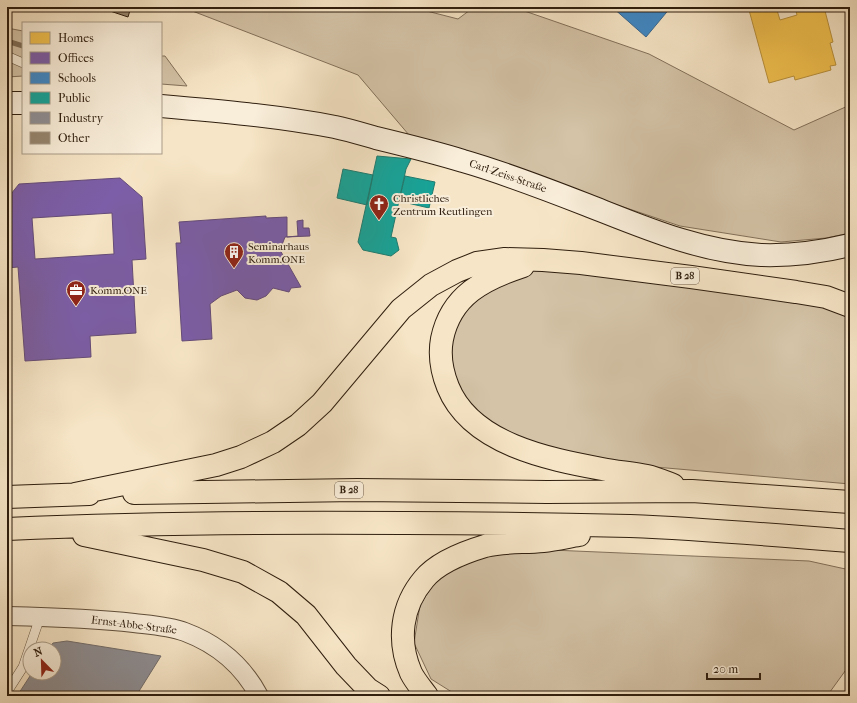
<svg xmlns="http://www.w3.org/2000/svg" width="857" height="703" viewBox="0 0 857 703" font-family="'IM FELL French Canon',serif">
<rect width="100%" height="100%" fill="#f6e5c6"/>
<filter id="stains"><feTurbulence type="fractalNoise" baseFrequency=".005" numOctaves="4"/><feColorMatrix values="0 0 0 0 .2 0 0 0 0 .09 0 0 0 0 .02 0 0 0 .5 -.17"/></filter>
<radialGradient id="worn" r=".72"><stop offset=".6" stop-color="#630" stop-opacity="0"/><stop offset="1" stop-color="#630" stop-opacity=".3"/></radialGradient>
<!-- green -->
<path fill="#d4c3a7" stroke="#82705a" d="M182,7H411L458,19L474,7H513L649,54L794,130L850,105V233L826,238L781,242L680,226L409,135L358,75Z
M7,28L23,31V76L7,77Z
M161,56H165L187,86L161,84Z
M581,263L850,306V484L552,458L454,400L447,324L506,272Z
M528,549L809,561L850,570V658L848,667L827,696H466L455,694L431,679L414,643L420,605L436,580L475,554Z"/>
<!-- homes -->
<path fill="#f2c14e" stroke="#b8903b" d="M759,7H776L780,20L797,15L796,11L810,7H824L833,42L830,43L836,65L830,66L831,70L795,80L794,76L769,83L749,10Z"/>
<!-- offices -->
<path fill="#7b5ea7" stroke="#644b79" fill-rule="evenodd" d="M120,178L142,197L146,259L132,260L136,333L90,336L91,357L25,361L18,267L7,268V199L19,184ZM112,213L114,254L35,259L32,218Z
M266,216V218L287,217V237L298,236L297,221L303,220V228H309L310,236L285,237L280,250L301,287L291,288L289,292L273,288L266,296L257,300L245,298L237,290L221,296L210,304L212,339L182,341L176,243H181L179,222Z"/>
<!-- schools -->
<path fill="#3f88c5" stroke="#3a688e" d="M612,7H671L646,37Z"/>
<!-- public -->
<path fill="#17a398" stroke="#1e7b6f" d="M377,156L411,159L406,169L391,237L396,238L399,250L391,256L363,250L358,242Z
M343,169L373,175L367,205L337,198Z
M405,176L435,182L429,208L399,201Z"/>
<!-- industry -->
<path fill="#8d8d92" stroke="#716c6a" d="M67,641L161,656L136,696H17L32,673H54V649H48L53,643Z"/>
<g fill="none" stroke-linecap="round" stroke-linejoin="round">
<!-- stream -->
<path stroke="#7e6d57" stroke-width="5.5" d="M7,41L23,46"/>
</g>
<!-- building -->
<path fill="#96856e" stroke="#2f1e0e" d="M108,7H131L128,17L107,10Z"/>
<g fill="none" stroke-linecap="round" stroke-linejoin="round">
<!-- lane casing -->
<g stroke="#61503c" stroke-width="10">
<path id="lane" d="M7,56L23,63
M7,692L23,667L40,617"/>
</g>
<!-- street casing -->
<g stroke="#61503c" stroke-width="20">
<path id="street" d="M7,616C50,617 92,618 134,623C151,625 169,626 185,632C217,644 243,666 259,696"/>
</g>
<!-- secondary casing -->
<g stroke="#2f1e0e" stroke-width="24">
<path id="secondary" d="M7,103H23
M161,106C219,111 277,116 335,127C349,130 362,134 376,138C405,145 434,152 463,161C505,173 546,189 587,205C643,227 700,252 761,255C792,256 821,252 850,245"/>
</g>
<!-- highway casing -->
<g stroke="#2f1e0e" stroke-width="24">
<path id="highway" d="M523,266C484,279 451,295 442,339C439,355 442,372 448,387C471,444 548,459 602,469C617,472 633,473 647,476C656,478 665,482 673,485
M134,493L357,490L547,492L692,491L850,502
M75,494L216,465L241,457L273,442L298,425L322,403L401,309L431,285L457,271L477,263L505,259L543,260L581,263L691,277L796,292L826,297L850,306
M7,497L89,494
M7,529C140,523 273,522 405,523C480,523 555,524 630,526C704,529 777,535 850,541
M84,535L203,560L243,572L279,592L306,615L346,666L368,689L379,696
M427,696C422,689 415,681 411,673C397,641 401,606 424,579C438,562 465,552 485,546C504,541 524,543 543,541C555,540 567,537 579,535"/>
</g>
<!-- lane -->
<use href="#lane" stroke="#f9eeda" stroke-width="9"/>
<!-- street -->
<use href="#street" stroke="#f9eeda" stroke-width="18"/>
<!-- secondary -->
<use href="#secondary" stroke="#f9eeda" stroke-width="22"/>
<!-- highway -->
<use href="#highway" stroke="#f6e5c6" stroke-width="22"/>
</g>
<!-- icons -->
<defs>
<g id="church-pin" transform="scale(1)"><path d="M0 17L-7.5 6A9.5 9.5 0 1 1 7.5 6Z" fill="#8f2418" stroke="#f9eeda"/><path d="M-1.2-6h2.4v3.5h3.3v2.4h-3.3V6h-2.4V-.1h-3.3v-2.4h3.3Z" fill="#fff"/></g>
<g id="building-pin" transform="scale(1)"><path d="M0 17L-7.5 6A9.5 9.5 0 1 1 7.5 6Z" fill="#8f2418" stroke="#f9eeda"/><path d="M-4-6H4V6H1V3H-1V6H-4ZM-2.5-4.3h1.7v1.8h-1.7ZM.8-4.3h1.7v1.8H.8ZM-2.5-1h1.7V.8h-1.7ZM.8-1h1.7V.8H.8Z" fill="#fff"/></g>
<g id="office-pin" transform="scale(1)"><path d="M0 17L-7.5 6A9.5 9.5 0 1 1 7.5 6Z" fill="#8f2418" stroke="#f9eeda"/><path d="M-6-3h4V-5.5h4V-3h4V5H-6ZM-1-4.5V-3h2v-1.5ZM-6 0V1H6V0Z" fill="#fff"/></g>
</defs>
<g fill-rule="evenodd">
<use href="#church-pin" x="379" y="204"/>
<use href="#building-pin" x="234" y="252"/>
<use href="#office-pin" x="76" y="290"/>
</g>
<g text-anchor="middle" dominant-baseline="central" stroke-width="4" stroke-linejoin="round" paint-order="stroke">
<!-- shield labels -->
<g fill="#f9eeda" stroke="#6c5c4b" stroke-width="1">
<rect x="671" y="268" width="28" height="16" rx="3"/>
<rect x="335" y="482" width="28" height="16" rx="3"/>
</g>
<g font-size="10" font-weight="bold" fill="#2f1e0e">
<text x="685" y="276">B 28</text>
<text x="349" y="490">B 28</text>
</g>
<!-- street labels -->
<g font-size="11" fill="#2f1e0e" stroke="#f9eeda">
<text transform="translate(508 176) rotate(19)">Carl-Zeiss-Straße</text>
<text transform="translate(134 625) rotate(7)">Ernst-Abbe-Straße</text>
</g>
<!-- poi labels -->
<g font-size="11" fill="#2f1e0e" stroke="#f9eeda" text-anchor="start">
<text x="393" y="198">Christliches<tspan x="393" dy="13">Zentrum Reutlingen</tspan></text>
<text x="248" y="246">Seminarhaus<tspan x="248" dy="13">Komm.ONE</tspan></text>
<text x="90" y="290">Komm.ONE</text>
</g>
</g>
<!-- margin -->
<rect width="857" height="703" fill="none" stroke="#f6e5c6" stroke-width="24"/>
<rect x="8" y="8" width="841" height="687" fill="none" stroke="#2f1e0e" stroke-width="2"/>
<rect x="12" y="12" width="833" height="679" fill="none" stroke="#2f1e0e"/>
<!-- legend -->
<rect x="22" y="22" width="140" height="132" fill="#f9eeda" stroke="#a89b88"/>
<rect x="30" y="32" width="20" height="12" fill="#f2c14e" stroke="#a89b88"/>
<text x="58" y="42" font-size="12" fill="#2f1e0e">Homes</text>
<rect x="30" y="52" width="20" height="12" fill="#7b5ea7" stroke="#a89b88"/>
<text x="58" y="62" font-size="12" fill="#2f1e0e">Offices</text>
<rect x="30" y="72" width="20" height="12" fill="#3f88c5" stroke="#a89b88"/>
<text x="58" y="82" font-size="12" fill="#2f1e0e">Schools</text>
<rect x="30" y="92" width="20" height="12" fill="#17a398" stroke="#a89b88"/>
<text x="58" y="102" font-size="12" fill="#2f1e0e">Public</text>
<rect x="30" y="112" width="20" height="12" fill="#8d8d92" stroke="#a89b88"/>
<text x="58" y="122" font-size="12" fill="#2f1e0e">Industry</text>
<rect x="30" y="132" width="20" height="12" fill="#96856e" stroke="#a89b88"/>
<text x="58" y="142" font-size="12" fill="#2f1e0e">Other</text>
<!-- north arrow -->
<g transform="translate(42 661) rotate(337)"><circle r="19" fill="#f9eeda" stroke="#a89b88"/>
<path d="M0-3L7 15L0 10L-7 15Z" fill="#8f2418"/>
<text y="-6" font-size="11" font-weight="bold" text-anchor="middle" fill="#2f1e0e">N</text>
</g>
<!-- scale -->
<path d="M707 673v6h53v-6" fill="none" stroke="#2f1e0e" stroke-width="2"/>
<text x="713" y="673" font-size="12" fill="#2f1e0e" stroke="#f9eeda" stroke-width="3" paint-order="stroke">20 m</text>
<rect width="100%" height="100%" filter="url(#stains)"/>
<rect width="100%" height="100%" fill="url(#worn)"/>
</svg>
